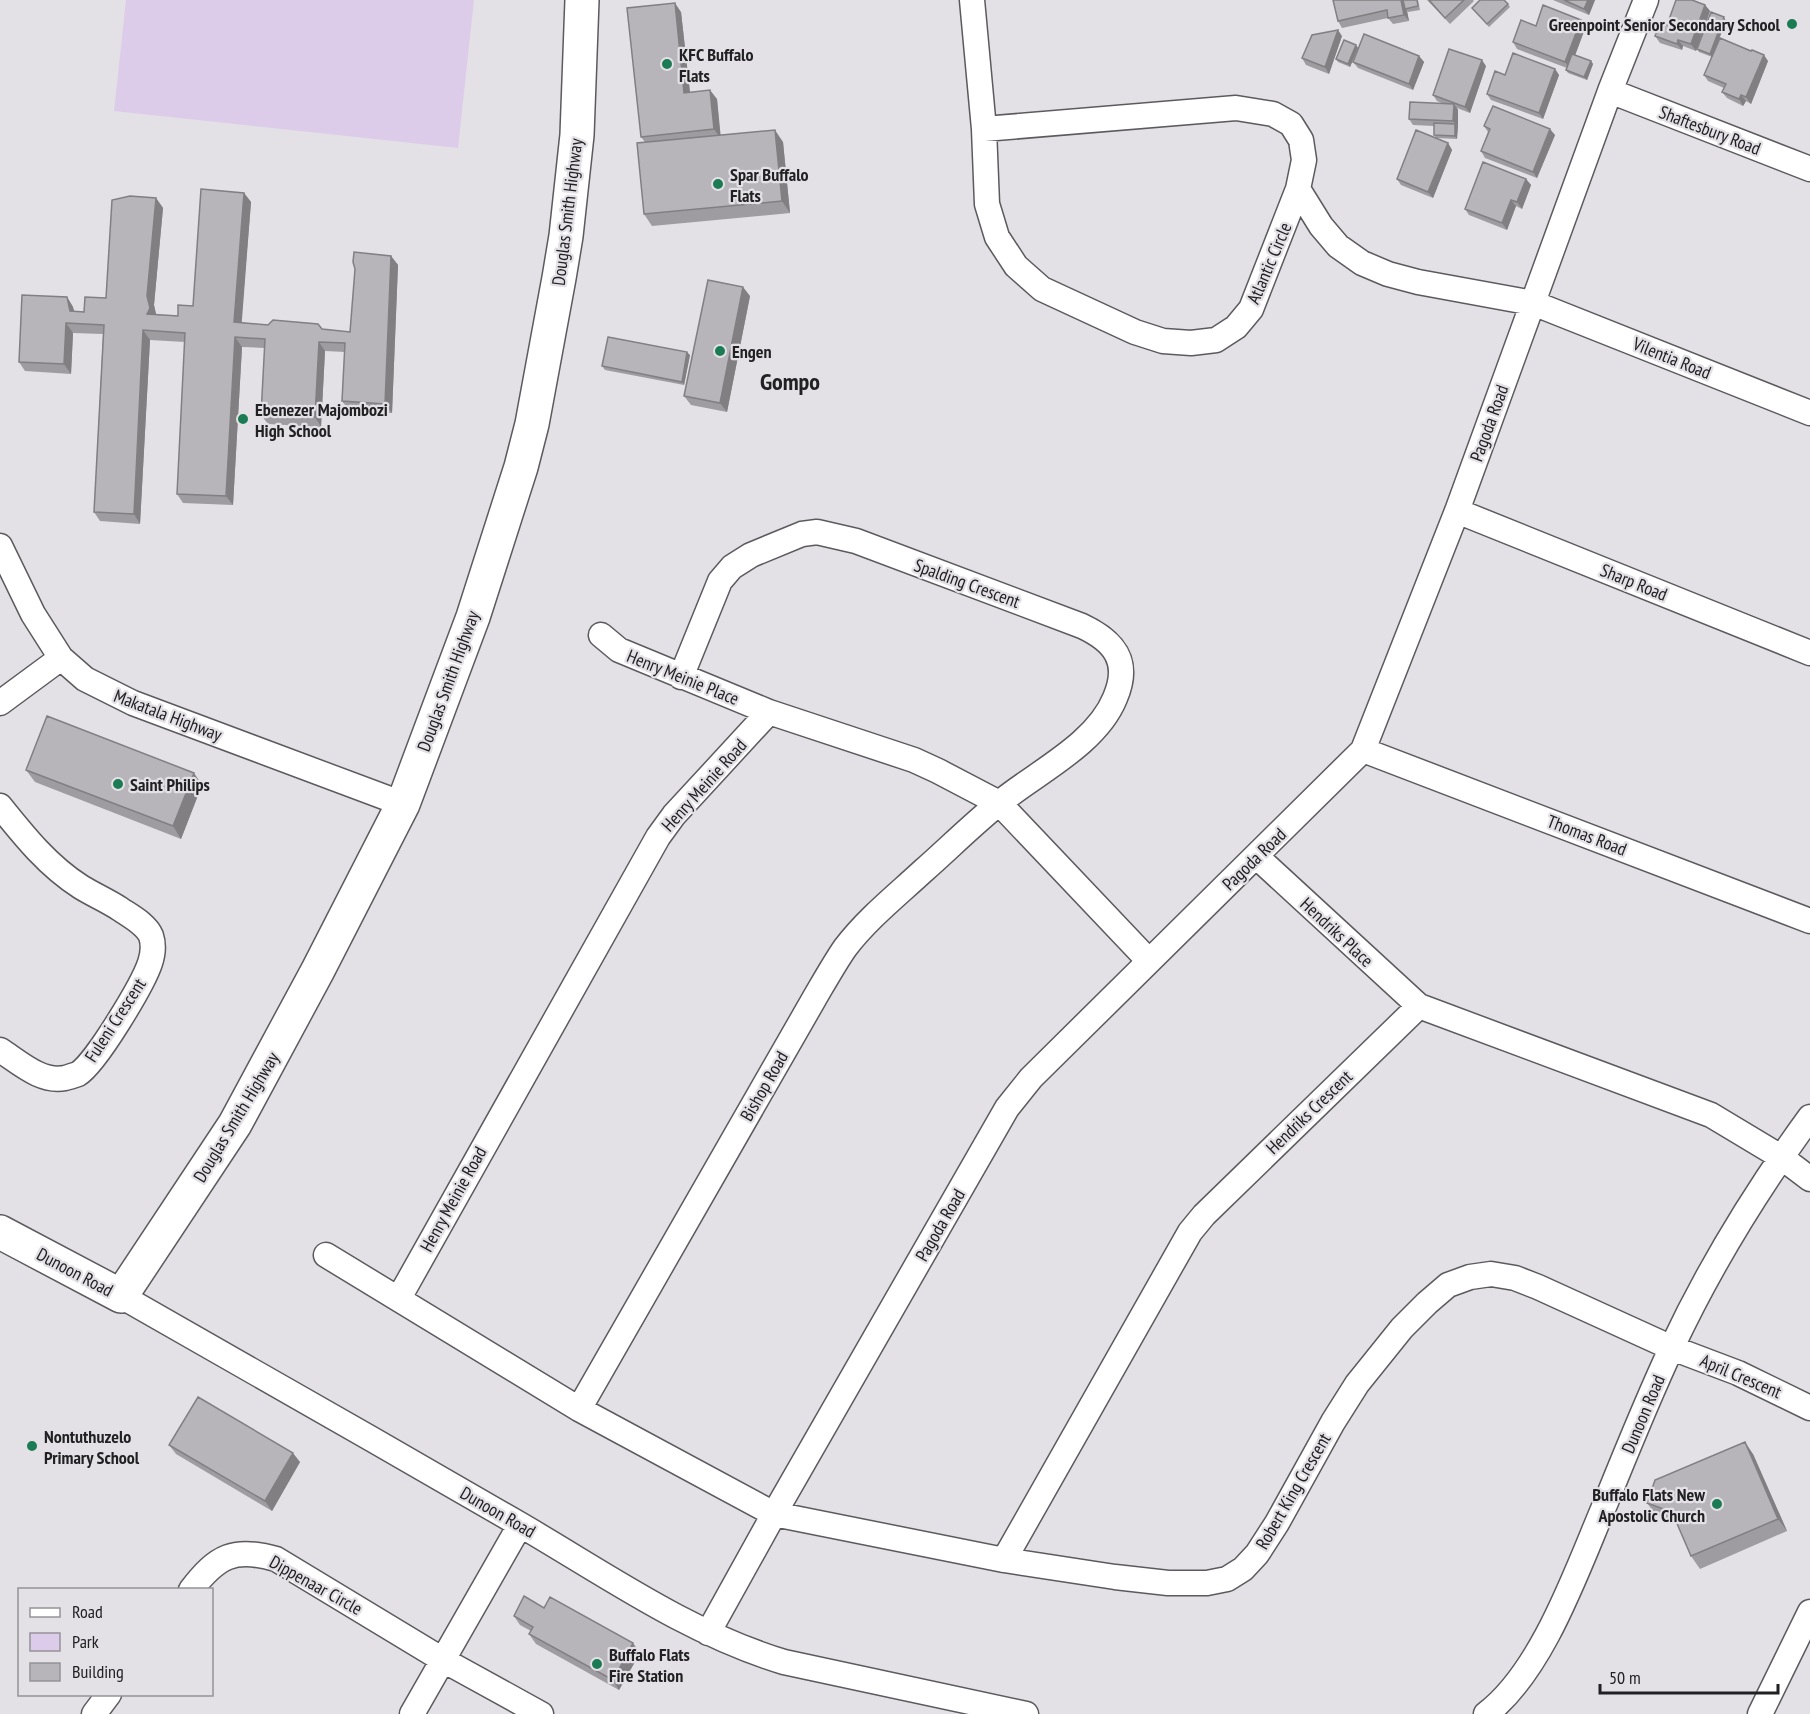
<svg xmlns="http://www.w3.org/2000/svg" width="1810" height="1714" viewBox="0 0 1810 1714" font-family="'PT Sans Narrow',sans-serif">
<rect width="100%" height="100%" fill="#e3e0e6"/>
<!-- green -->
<path fill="#dccce9" d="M126,0H474L458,148L114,111Z"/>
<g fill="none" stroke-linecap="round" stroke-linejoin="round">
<!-- street casing -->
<g stroke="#5c5a5f" stroke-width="27">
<path id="street" d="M972,0L984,129L987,204L997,237L1016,266L1042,289L1135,332L1163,341L1191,343L1216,340L1236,327L1251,309L1298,189L1304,160L1301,140L1291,124L1273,114L1236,108L984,129
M1610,91L1810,169
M1298,189L1321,226L1338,246L1362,263L1388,274L1418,282L1533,303L1810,413
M1457,511L1810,653
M0,546L33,614L61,658L85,679L133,703L403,804
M601,635L619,650L769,712
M0,703L61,658
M1363,750L1810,921
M0,806C24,836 48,866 81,887C94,895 108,901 120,909C130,916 146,924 151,936C154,945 153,954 150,963C143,984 96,1063 78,1074C75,1075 69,1077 65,1078C41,1083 19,1062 0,1050
M1257,857L1419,1006
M326,1255L579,1409L774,1514L1004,1560L1115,1577L1168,1583H1207L1227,1579L1243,1569L1257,1554L1277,1523L1333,1422L1357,1384L1402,1328L1427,1303L1448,1285L1470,1277L1491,1274L1515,1278L1538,1287L1672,1348L1738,1373L1810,1408
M121,1296C253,1372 387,1447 519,1524C605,1574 688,1633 784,1662L1026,1714
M399,1298L658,837L674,815L769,712L914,760L938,771L999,803L1149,961
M579,1409L814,999C824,982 834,964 845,948C867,919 896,896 923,871C948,849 972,825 998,804C1035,773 1096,745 1115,698C1131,661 1114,641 1082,626L856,541L817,532L802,534L751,555L732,567L720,581L681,677
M1004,1560L1190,1232L1204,1215L1419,1006L1711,1115L1781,1157L1810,1179
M191,1590C217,1556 234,1547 276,1559L443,1660L541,1714
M708,1633L774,1514L1007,1108L1031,1078L1363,750L1457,511L1610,91L1646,0
M94,1714L109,1694
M412,1714L520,1525
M1486,1714C1543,1671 1578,1567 1606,1502C1627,1450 1648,1398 1672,1347C1709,1268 1759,1187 1810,1117
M1760,1714L1810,1612"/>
</g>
<!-- secondary casing -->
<g stroke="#5c5a5f" stroke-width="36">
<path id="secondary" d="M0,1232L121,1296L235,1124L318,970L403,804L473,617L521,467L532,424L559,278L566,236L577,135L582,0"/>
</g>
<!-- street -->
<use href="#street" stroke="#fff" stroke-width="24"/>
<!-- secondary -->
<use href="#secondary" stroke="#fff" stroke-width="33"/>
</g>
<!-- wall -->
<path fill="#9e9ca0" d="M1418,0L1420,10L1408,12L1407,11L1409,21L1393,24L1388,18L1342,28L1338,21Z
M1427,0H1473L1474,1L1450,24Z
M1553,0H1595L1589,15Z
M1508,4L1510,7L1489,27L1472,8Z
M1705,5L1710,11L1696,51L1683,46L1682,50L1660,43L1655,36L1667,25Z
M681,12L690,92L717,99L720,135L783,142L790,213L652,226L644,214L645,142L641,137Z
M1726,21L1714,52L1768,61L1751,104L1746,101L1743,106L1727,98L1722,92L1724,88L1708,81L1704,75L1712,57L1699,52L1697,49Z
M1536,26H1586L1575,55L1591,61L1593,64L1587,80L1568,73L1566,70L1567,68L1517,49L1513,42Z
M1342,36L1329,74L1306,65L1302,58Z
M1356,45L1358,48L1350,67L1338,62L1336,59Z
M1419,56L1424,62L1413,90L1358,68L1353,62Z
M1486,66L1470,113L1457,108L1458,110L1457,139L1436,138L1434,135V126L1413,125L1409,119L1444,104L1437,101L1433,95Z
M1555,69L1559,75L1543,119L1491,100L1487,94L1505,75Z
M1484,126L1555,135L1537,178L1485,158L1481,151L1488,132Z
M1448,143L1452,150L1433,198L1401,185L1397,179Z
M1526,179L1531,185L1522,209L1516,206L1507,230L1469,215L1465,209Z
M244,193L251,202L241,323L350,332L391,256L398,265L392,413L349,411L342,401L345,352L325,351L321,427L268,424L261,415L265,348L242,347L233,505L183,503L177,494L185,342L150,340L140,524L100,521L94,512L103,334L73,333L71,374L25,371L19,362L67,297L73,307L74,311L84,312L106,298L156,198L163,208L154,305L156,315L178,316L193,306Z
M750,296L727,412L691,405L684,396Z
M690,355L684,385L605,370L602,366Z
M26,770L202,785L181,839L35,782Z
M169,1445L300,1462L272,1511L176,1454Z
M1753,1454L1787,1531L1700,1569L1691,1556L1677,1523L1656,1515L1647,1503Z
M544,1608L640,1653L619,1690L536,1644L529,1634L531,1631L520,1625L514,1616Z"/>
<!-- shaded-wall -->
<path fill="#817f82" d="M1401,0H1405V9L1407,11L1409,21L1404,15Z
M1588,0H1595L1589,15L1584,9Z
M675,3L681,12L691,102L684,93Z
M1705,5L1710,11L1696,51L1691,44Z
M1724,17L1726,21L1712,57L1710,54Z
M1581,20L1586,26L1570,69L1565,62Z
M1338,30L1342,36L1329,74L1325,67Z
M1678,40L1683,46L1682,50L1677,44Z
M1356,45L1358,48L1350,67L1348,64Z
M1764,55L1768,61L1751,104L1746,97Z
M1419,56L1424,62L1413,90L1409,84Z
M1482,60L1486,66L1470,113L1465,107Z
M1591,61L1593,64L1587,80L1584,77Z
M1555,69L1559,75L1543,119L1539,113Z
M710,90L717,99L721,139L714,129Z
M1741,95L1746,101L1743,106L1739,99Z
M1454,104L1458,110V127L1453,121Z
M1455,124L1458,127L1457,139L1455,136Z
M1550,129L1555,135L1537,178L1533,172Z
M775,130L783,142L790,213L782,201Z
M1448,143L1452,150L1433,198L1428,192Z
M1526,179L1531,185L1522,209L1517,202Z
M244,193L251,202L241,332L234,322Z
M156,198L163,208L154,305L157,318L147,314V296Z
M1511,200L1516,206L1507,230L1502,223Z
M391,256L398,265L392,413L385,404Z
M743,287L750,296L727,412L720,403Z
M67,297L73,307L76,320L70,311Z
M66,323L73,333L71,374L64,364Z
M143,330L150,340L140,524L134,514Z
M235,337L242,347L233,505L226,496Z
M319,342L325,351L321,427L315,417Z
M687,352L690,355L684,385L682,382Z
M194,773L202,785L181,839L173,826Z
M1745,1442L1753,1454L1787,1531L1778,1519Z
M293,1453L300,1462L272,1511L265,1501Z
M633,1643L640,1653L619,1690L613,1680Z"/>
<!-- building -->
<path fill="#b8b5ba" stroke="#817f82" stroke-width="1.5" d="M1333,0H1401L1404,15L1388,18L1387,10L1338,21Z
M1403,0H1417L1418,6L1405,9Z
M1429,0H1464L1445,18Z
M1480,0H1504L1508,4L1487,24L1472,8Z
M1564,0H1588L1584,9Z
M1676,0H1692L1705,5L1691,44L1678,40L1677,44L1655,36L1660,23L1667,25Z
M675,3L684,93L710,90L714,129L641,137L627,8Z
M1543,5L1581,20L1565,62L1513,42L1521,20L1536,26Z
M1711,12L1724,17L1710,54L1697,49Z
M1338,30L1325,67L1302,58L1312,35Z
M1364,34L1419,56L1409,84L1353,62Z
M1720,38L1751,51L1752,50L1764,55L1746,97L1741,95L1739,99L1722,92L1726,84L1704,75Z
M1344,40L1356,45L1348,64L1336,59Z
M1449,49L1482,60L1465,107L1433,95Z
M1513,53L1555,69L1539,113L1487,94L1495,71L1505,75Z
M1572,54L1591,61L1584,77L1566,70Z
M1410,102L1454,104L1453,121L1409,119Z
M1493,106L1550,129L1533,172L1481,151L1490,129L1484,126Z
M1434,123L1455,124V136L1434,135Z
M775,130L782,201L644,214L637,143Z
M1416,130L1448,143L1428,192L1397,179Z
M1483,162L1526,179L1517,202L1511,200L1502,223L1465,209Z
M201,189L244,193L234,322L268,325L273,320L318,324L322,329L350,332L355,269L353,262L354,252L391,256L385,404L342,401L345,343L319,342L315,417L261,415L265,339L235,337L226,496L177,494L185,333L143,330L134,514L94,512L104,325L66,323L64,364L19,362L22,295L67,297L70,311L84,312L85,297L106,298L112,200L130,196L156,198L147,296L150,308L147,314L178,316V305L193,306Z
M708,280L743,287L720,403L684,396Z
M608,337L687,352L682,382L602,366Z
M47,716L194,773L173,826L26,770Z
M198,1397L293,1453L265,1501L169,1445Z
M1745,1442L1778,1519L1691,1556L1672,1512L1647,1503L1655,1480Z
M524,1596L544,1608L550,1597L633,1643L613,1680L529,1634L533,1627L514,1616Z"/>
<!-- markers -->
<g fill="#1b7c54" stroke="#e3e0e6" stroke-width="2">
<circle cx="1792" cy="24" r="6"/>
<circle cx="667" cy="64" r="6"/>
<circle cx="718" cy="184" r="6"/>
<circle cx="720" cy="351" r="6"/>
<circle cx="243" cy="419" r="6"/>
<circle cx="118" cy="784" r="6"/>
<circle cx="32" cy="1446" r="6"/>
<circle cx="1717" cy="1504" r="6"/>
<circle cx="597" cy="1664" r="6"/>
</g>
<g text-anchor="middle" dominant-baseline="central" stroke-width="4.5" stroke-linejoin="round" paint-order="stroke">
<!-- poi labels -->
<g font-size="18" font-weight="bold" fill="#212022" stroke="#e3e0e6" text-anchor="start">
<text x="1780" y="24" text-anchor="end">Greenpoint Senior Secondary School</text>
<text x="679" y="54">KFC Buffalo<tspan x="679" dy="21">Flats</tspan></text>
<text x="730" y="174">Spar Buffalo<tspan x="730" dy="21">Flats</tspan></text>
<text x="732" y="351">Engen</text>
<text x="255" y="409">Ebenezer Majombozi<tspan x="255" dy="21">High School</tspan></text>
<text x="130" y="784">Saint Philips</text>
<text x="44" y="1436">Nontuthuzelo<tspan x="44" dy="21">Primary School</tspan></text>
<text x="1705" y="1494" text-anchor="end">Buffalo Flats New<tspan x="1705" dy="21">Apostolic Church</tspan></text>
<text x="609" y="1654">Buffalo Flats<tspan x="609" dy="21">Fire Station</tspan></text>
</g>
<!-- street labels -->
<g font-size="18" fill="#212022" stroke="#e3e0e6">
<text transform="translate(1710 130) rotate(21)">Shaftesbury Road</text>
<text transform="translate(567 212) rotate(-83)">Douglas Smith Highway</text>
<text transform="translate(1269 263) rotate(-67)">Atlantic Circle</text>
<text transform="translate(1672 358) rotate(22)">Vilentia Road</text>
<text transform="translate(1489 423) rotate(-70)">Pagoda Road</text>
<text transform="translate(1634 582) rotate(22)">Sharp Road</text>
<text transform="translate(967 583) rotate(20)">Spalding Crescent</text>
<text transform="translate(683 677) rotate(22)">Henry Meinie Place</text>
<text transform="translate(448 681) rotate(-70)">Douglas Smith Highway</text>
<text transform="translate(168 715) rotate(21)">Makatala Highway</text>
<text transform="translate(704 785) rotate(-48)">Henry Meinie Road</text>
<text transform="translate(1587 835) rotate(21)">Thomas Road</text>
<text transform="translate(1254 859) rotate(-44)">Pagoda Road</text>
<text transform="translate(1337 932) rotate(43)">Hendriks Place</text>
<text transform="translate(115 1020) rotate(-57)">Fuleni Crescent</text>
<text transform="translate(764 1086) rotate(-60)">Bishop Road</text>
<text transform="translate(1309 1112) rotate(-44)">Hendriks Crescent</text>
<text transform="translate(236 1117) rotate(-59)">Douglas Smith Highway</text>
<text transform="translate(453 1199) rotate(-61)">Henry Meinie Road</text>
<text transform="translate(940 1225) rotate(-60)">Pagoda Road</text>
<text transform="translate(75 1272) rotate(28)">Dunoon Road</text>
<text transform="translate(1741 1376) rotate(23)">April Crescent</text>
<text transform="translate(1643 1414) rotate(-67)">Dunoon Road</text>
<text transform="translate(1293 1491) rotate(-60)">Robert King Crescent</text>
<text transform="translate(498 1512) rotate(30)">Dunoon Road</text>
<text transform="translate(316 1585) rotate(29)">Dippenaar Circle</text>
</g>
<!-- district labels -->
<g font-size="24" font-weight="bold" fill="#212022" stroke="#e3e0e6">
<text x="790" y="381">Gompo</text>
</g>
</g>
<!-- legend -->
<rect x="18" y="1588" width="195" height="108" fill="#e3e0e6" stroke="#959398" stroke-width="1.5"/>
<rect x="30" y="1608" width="30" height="9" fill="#ffffff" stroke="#959398" stroke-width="1.5"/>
<text x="72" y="1618" font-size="18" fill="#212022">Road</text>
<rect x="30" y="1633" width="30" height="18" fill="#dccce9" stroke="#959398" stroke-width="1.5"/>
<text x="72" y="1648" font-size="18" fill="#212022">Park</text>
<rect x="30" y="1663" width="30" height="18" fill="#b8b5ba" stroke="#959398" stroke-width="1.5"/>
<text x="72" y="1678" font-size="18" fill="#212022">Building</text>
<!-- scale -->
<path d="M1600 1684v9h178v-9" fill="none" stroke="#212022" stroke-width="3"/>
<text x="1609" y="1684" font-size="18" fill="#212022" stroke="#e3e0e6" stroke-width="4.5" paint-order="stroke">50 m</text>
</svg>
